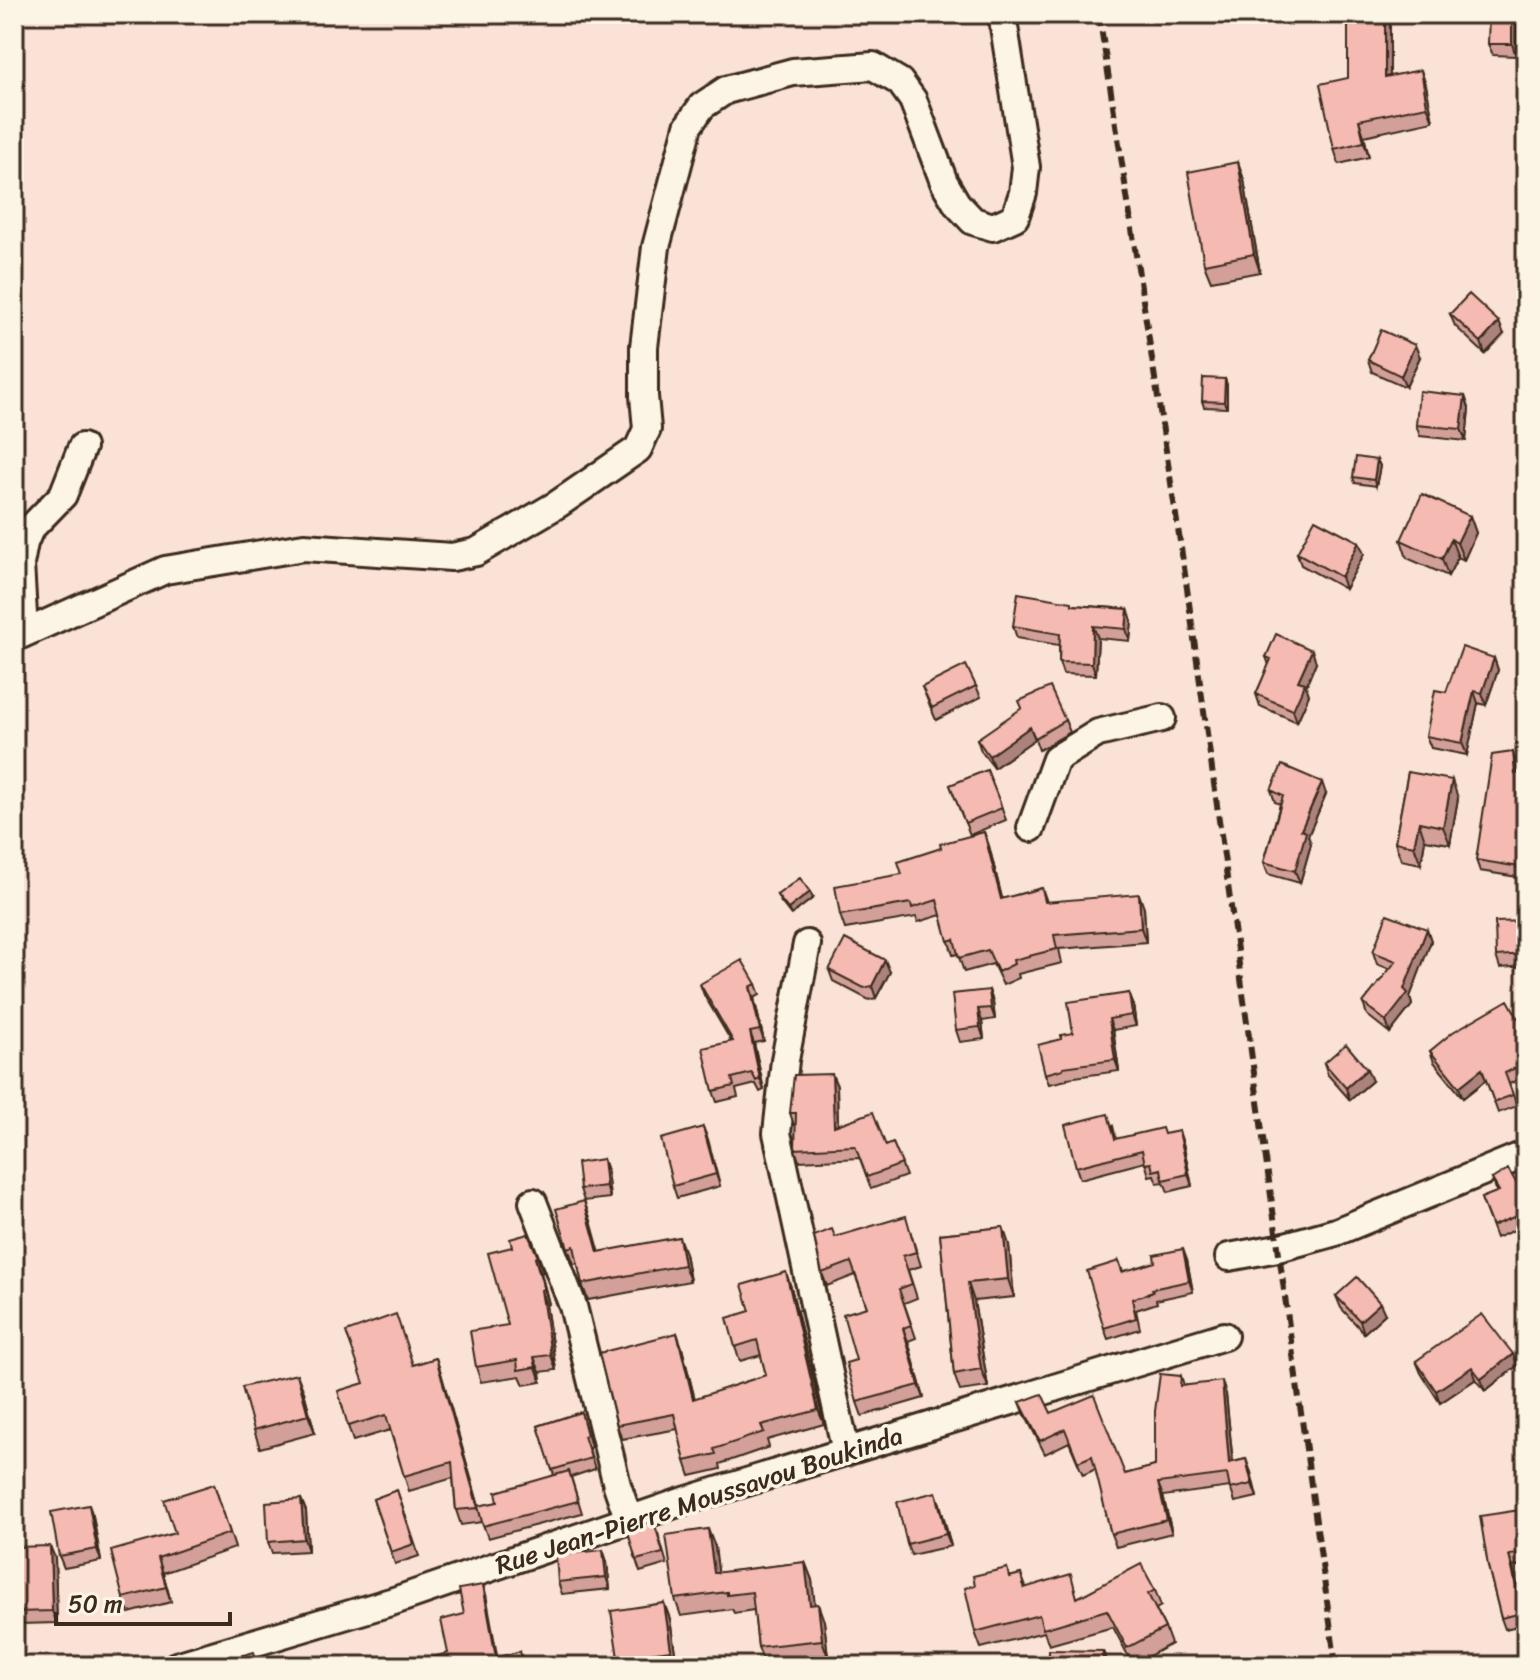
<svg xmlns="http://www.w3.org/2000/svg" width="1540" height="1680" viewBox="0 0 1540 1680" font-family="Sriracha,sans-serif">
<rect width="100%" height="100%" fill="#fae3d6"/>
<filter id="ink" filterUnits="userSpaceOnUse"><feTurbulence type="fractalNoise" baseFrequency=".0125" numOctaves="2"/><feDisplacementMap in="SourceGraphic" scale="16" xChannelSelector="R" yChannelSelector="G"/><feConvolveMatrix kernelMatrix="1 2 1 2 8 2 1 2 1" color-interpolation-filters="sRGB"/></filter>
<g filter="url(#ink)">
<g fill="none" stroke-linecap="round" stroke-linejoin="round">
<!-- minor casing -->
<g stroke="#3b2a1e" stroke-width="32">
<path id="minor" d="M24,632L20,564L24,543L30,529L63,495L82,447
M14,638L165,570L304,547L452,557L476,552L558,504L638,449L647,429L644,396V347L656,247L688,126L702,106L726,90L793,72L873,66L900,82L913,100L944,182L957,204L973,221L993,227L1015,217L1023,193L1026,167L1002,14
M1031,828L1056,759L1098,733L1162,718
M807,944L785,1060L777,1133L846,1452
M533,1202L573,1306L617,1485L629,1520
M1229,1257L1278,1248L1336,1232L1526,1154
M176,1666L394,1601L678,1503L1224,1336"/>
</g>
<!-- minor -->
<use href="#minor" stroke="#fcf5e5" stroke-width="26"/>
<!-- rail -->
<path stroke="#3b2a1e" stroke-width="6" stroke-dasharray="12 6" stroke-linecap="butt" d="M1099,14L1185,574L1336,1666"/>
</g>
<!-- wall -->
<path fill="#d3a099" stroke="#3b2a1e" stroke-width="2" d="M1348,14H1387L1390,22V76L1426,85L1433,121L1364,136L1369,157L1339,164L1334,149L1348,78Z
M1517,14L1516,56L1493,55L1488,44Z
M1238,162L1244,180L1260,272L1211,281L1204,264Z
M1450,314L1504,334L1485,354L1455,326Z
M1420,357L1406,387L1372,372L1368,360Z
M1225,379L1227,385V408L1204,407L1202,401Z
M1465,396L1469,408L1466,441L1420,436L1416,425Z
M1377,460L1380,466L1376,486L1355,483L1353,477Z
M1470,516L1476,533L1464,560L1458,557L1448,576L1407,558L1401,540Z
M1297,553L1364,554L1345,589L1301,565Z
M1073,605L1128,609L1132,621L1130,641L1098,638L1096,675L1063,674L1059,662V645L1017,638L1013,626Z
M1266,657L1316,662L1306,686L1309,695L1297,722L1260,706L1256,694L1269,665Z
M1494,658L1498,670L1486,705L1478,703L1467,755L1431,748L1426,736L1446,692Z
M976,686L981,697L936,720L922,687Z
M1065,720L1070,732L1039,750L1035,739L994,768L981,751L977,739Z
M1517,764L1518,773L1526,771V867L1524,878L1480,871L1476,860Z
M987,770L1006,820L970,835L950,785Z
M1408,772L1458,798L1450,844L1425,840L1421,864L1401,860L1395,842Z
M1271,790L1326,794L1308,836L1311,844L1300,883L1268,874L1264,862L1280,804L1275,802Z
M984,832L989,846L1002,899L1042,888L1047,902L1144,908L1146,942L1059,949L1062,963L1018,974L1019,978L1003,985L993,964L964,972L958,954L953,955L941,915L918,922L916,917L845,929L840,915L941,848Z
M777,895L813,898L791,915L780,901Z
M1526,921V966L1500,968L1496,956Z
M1427,929L1431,941L1410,997L1412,1005L1390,1033L1367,1015L1363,1003L1390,969L1377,964L1373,952Z
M829,970L890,972L876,998L869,1000L833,981Z
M700,984H756L760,995L754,998L764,1041L754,1043L764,1090L760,1092L756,1084L736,1089L738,1097L717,1102L713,1091L731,1041L704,995Z
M989,990L993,1002L995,1019L982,1021L984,1039L960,1042L956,1030Z
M1129,993L1133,1004L1136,1026L1113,1030L1119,1071L1067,1078V1080L1049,1084L1045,1074L1061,1039L1073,1033Z
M1526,1021V1076L1509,1084L1517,1106L1498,1113L1486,1080L1463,1098L1434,1062L1430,1051Z
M1324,1063L1372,1081L1350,1100L1328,1075Z
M837,1086L838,1125L886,1146L893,1143L906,1176L871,1189L860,1158L799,1161L795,1149L796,1125H794L790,1113Z
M1113,1126L1116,1139L1165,1134L1183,1143L1192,1186L1168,1192L1164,1182L1157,1183L1154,1175L1149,1176L1145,1162L1080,1179L1076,1167Z
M703,1127L720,1186L677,1198L673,1186Z
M603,1159L607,1171L610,1198L584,1201L580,1189Z
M1492,1179L1517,1184L1526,1180V1225L1496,1238L1481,1198L1497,1192Z
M584,1201L599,1252L685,1253L690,1281L588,1300L582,1284L578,1263L574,1264L568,1248Z
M1003,1227L1009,1245L1014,1297L974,1301L988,1387L960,1391L954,1374L940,1234Z
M910,1230L921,1266L908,1270L917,1298L904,1303L916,1338L908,1341L924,1398L862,1416L857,1402L856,1360L867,1307L855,1275L827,1286L822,1273L835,1237Z
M528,1234L543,1272L541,1273L549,1304L546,1305L556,1370L540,1372L541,1382L524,1385L520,1376L481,1382L476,1367L508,1325L512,1247Z
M1187,1260L1193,1292L1156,1300L1157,1303L1136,1310L1140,1329L1108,1339L1104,1328L1119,1261L1123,1271Z
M791,1287L824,1424L767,1440L769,1447L720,1464L721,1469L690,1476L685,1461L678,1429L622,1439L617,1425L677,1333L682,1348L695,1399L766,1375L761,1355L740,1361L735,1347L750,1311Z
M1336,1296L1385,1314L1364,1333L1341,1308Z
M1513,1354L1518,1365L1485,1391L1476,1379L1440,1403L1421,1373L1416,1361Z
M436,1358L441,1373L479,1506L498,1502L554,1475L538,1426L581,1412L591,1447L589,1448L595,1469L571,1477L582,1513L488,1538L482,1522L461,1525L456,1510L453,1478L409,1491L390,1430L353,1441L348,1426L364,1383L413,1365Z
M1181,1376L1184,1385L1226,1394L1233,1462L1246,1459L1257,1497L1235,1502L1230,1487L1163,1496L1172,1533L1116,1547L1111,1534L1096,1469L1083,1475L1069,1442L1045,1454L1025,1415L1020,1402L1051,1413L1125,1474L1155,1466Z
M304,1392L315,1433L260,1448L254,1430Z
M214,1484L235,1548L163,1573L171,1602L129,1613L123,1598Z
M397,1490L419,1556L395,1564L373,1499Z
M301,1499L306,1511L308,1551L272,1553L268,1542Z
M940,1504L951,1546L911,1555L907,1544Z
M93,1516L101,1561L64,1568L59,1556Z
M1524,1521L1526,1534V1564L1513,1567L1526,1624L1505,1629L1501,1618L1488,1566Z
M658,1533L667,1564L640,1572L636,1560Z
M715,1547L718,1573L805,1562L812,1580L814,1604L824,1621L828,1657L765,1665L758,1647L754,1610L734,1613L732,1609L681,1616L675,1599Z
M603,1550L607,1562L610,1589L562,1594L558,1582Z
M55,1558L57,1623L20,1624L16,1612Z
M1007,1568L1010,1577L1021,1574L1026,1587L1078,1597L1155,1590L1161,1606L1156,1609L1165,1628L1171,1644L1133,1665L1113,1627L1049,1645L1044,1632L981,1648L975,1632V1585Z
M664,1603L670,1619L677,1666H621L618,1658Z"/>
<!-- shaded-wall -->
<path fill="#ac827d" stroke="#3b2a1e" stroke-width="2" d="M1385,14H1387L1390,22V92L1385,77Z
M1512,14H1517L1516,56L1512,44Z
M1421,70L1426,85L1433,121L1427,106Z
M1359,120L1364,136L1369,157L1364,142Z
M1238,162L1244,180L1260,272L1254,254Z
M1499,322L1504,334L1485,354L1481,342Z
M1415,345L1420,357L1406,387L1401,376Z
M1225,379L1227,385V408L1224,402Z
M1465,396L1469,408L1466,441L1461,429Z
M1377,460L1380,466L1376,486L1374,480Z
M1470,516L1476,533L1464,560L1457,543Z
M1451,539L1458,557L1448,576L1442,559Z
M1359,542L1364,554L1345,589L1341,577Z
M1128,609L1132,621L1130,641L1126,629Z
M1093,626L1098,638L1096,675L1092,663Z
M1312,650L1316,662L1306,686L1309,695L1297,722L1293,710L1298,681Z
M1494,658L1498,670L1486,705L1482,693Z
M1474,691L1478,703L1467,755L1462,743Z
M1030,727L1035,739L994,768L989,756Z
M1513,752L1517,764L1519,785L1515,774Z
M1452,780L1458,798L1450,844L1443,827Z
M1322,782L1326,794L1308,836L1311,844L1300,883L1295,871L1301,830Z
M1419,822L1425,840L1421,864L1414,846Z
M1526,829V867L1524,878L1520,867Z
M984,832L989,846L1006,913L1001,899Z
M810,892L813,898L791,915L788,909Z
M1139,894L1144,908L1146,942L1141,928Z
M1427,929L1431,941L1410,997L1412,1005L1390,1033L1386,1021L1404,989Z
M885,960L890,972L876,998L872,986Z
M750,987L754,998L764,1041L760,1030Z
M989,990L993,1002L995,1019L991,1008Z
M1129,993L1133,1004L1136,1026L1132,1015Z
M978,1009L982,1021L984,1039L980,1027Z
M1109,1019L1113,1030L1119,1071L1115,1060Z
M750,1032L754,1043L764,1090L760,1079Z
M1367,1069L1372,1081L1350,1100L1346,1088Z
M1482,1069L1486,1080L1463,1098L1459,1087Z
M832,1074L837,1086L838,1138L834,1126Z
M703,1127L708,1139L720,1186L716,1174Z
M1179,1131L1183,1143L1192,1186L1188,1174Z
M603,1159L607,1171L610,1198L606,1186Z
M584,1201L590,1217L604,1268L598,1252Z
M1003,1227L1009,1245L1014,1297L1008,1279Z
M679,1237L685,1253L690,1281L684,1265Z
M1183,1249L1187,1260L1193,1292L1189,1281Z
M535,1258L541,1273L549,1304L544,1289Z
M786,1272L791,1287L824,1424L818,1410Z
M968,1283L974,1301L988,1387L981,1369Z
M541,1290L546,1305L556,1370L551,1355Z
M1380,1303L1385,1314L1364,1333L1360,1321Z
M903,1328L908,1341L924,1398L919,1385Z
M677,1333L682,1348L698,1414L693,1399Z
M1513,1354L1518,1365L1485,1391L1481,1379Z
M534,1357L540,1372L541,1382L536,1367Z
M436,1358L441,1373L483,1522L478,1508Z
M1472,1367L1476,1379L1440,1403L1436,1391Z
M297,1374L304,1392L315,1433L308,1415Z
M1222,1381L1226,1394L1234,1476L1229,1463Z
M1246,1459L1251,1472L1257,1497L1252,1484Z
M1158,1483L1163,1496L1172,1533L1167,1520Z
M936,1492L940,1504L951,1546L946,1534Z
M301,1499L306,1511L308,1551L304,1539Z
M89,1505L93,1516L101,1561L97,1549Z
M1520,1510L1524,1521L1526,1534V1548Z
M708,1529L715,1547L721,1591L714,1573Z
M50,1546L55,1558L57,1623L52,1611Z
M603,1550L607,1562L610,1589L606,1577Z
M1509,1555L1513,1567L1526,1623L1522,1613Z
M158,1558L163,1573L171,1602L166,1587Z
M805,1562L812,1580L817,1622L810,1605Z
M483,1585L486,1594L499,1666H498Z
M664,1603L670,1619L677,1666L671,1650Z
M818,1604L824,1621L828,1657L822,1640Z
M1103,1651L1109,1666H1103Z"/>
<!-- building -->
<path fill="#f5bab2" stroke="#3b2a1e" stroke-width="2" d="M1348,14H1385V77L1421,70L1427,106L1359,120L1364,142L1334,149L1320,84L1348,78Z
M1489,14H1512V44H1488Z
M1238,162L1254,254L1204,264L1188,172Z
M1469,294L1499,322L1481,342L1450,314Z
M1381,330L1415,345L1401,376L1368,360Z
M1203,378L1225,379L1224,402L1202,401Z
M1419,391L1465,396L1461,429L1416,425Z
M1356,457L1377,460L1374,480L1353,477Z
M1422,494L1470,516L1457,543L1451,539L1442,559L1401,540Z
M1315,519L1359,542L1341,577L1297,553Z
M1018,593L1072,602V605L1128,609L1126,629L1093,626L1092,663L1059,662L1060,634L1013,626Z
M1276,634L1312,650L1298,681L1305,683L1293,710L1256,694L1271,659L1266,657Z
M1462,647L1494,658L1482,693L1474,691L1462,743L1426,736L1435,690L1446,692Z
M966,665L976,686L932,708L922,687Z
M1050,687L1065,720L1035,738L1030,727L989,756L977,739L1022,708L1019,701Z
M1513,752L1515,774L1526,771V829L1520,867L1476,860L1492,755Z
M1282,765L1322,782L1301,830L1306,832L1295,871L1264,862L1283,796L1271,790Z
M987,770L1002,808L965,823L950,785Z
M1408,772L1452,780L1443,827L1419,822L1414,846L1395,842Z
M984,832L1001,899L1042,888L1045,902L1139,894L1141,928L1054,935L1057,949L1013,960L1014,964L998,972L988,950L959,958L954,939L948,941L937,900L912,908L911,903L840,915L835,886L902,874L898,862L941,848L940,844Z
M800,878L810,892L788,909L777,895Z
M1387,914L1427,929L1404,989L1408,993L1386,1021L1363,1003L1396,961L1373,952Z
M1526,921V954L1496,956L1495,922Z
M845,939L885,960L872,986L864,988L829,970Z
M742,960L756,984L750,987L760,1030L750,1032L760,1079L756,1081L752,1073L732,1078L734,1086L713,1091L703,1048L733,1041L700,984Z
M989,990L991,1008L978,1009L980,1027L956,1030L952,994Z
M1129,993L1132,1015L1109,1019L1115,1060L1063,1067V1069L1045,1074L1038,1045L1061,1039V1035L1073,1033L1068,1002Z
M1508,1000L1521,1023L1526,1021V1063L1505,1073L1513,1095L1494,1102L1482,1069L1459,1087L1430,1051L1453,1032Z
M1346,1044L1367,1069L1346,1088L1324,1063Z
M832,1074L834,1126L873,1112L886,1146L893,1143L902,1164L867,1177L855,1146L795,1149L796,1113H790L794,1075Z
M1108,1114L1115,1139L1162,1128L1164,1134L1179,1131L1188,1174L1163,1180L1161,1169L1153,1171L1151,1163L1145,1164L1142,1150L1076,1167L1065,1125Z
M703,1127L716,1174L673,1186L661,1139Z
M603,1159L606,1186L580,1189L577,1163Z
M1508,1169L1517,1184L1526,1180V1212L1492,1226L1481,1198L1499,1191L1492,1179Z
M584,1201L598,1252L679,1237L684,1265L582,1284L574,1246L568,1248L556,1209Z
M906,1216L916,1252L903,1256L912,1284L899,1289L911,1325L903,1328L919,1385L857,1402L846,1363L856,1360L843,1314L867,1307L851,1262L822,1273L814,1236L832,1229L835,1237Z
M1003,1227L1008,1279L968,1283L981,1369L954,1374L940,1234Z
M528,1234L538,1257L535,1258L544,1289L541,1290L551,1355L534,1357L536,1367L518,1370L517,1360L476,1367L470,1331L508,1325L488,1253L512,1247L510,1239Z
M1183,1249L1189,1281L1152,1289L1153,1292L1132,1299L1136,1318L1104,1328L1087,1271L1119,1261L1122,1272L1155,1262L1154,1255Z
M786,1272L818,1410L761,1425L764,1432L714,1449L716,1454L685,1461L674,1414L617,1425L599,1353L677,1333L693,1399L766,1375L757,1340L735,1347L727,1318L750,1311L742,1285Z
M1357,1277L1380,1303L1360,1321L1336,1296Z
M396,1314L413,1365L436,1358L478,1508L456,1510L452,1462L404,1476L386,1415L348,1426L338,1391L364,1383L346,1332Z
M1482,1314L1513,1354L1481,1379L1472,1367L1436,1391L1416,1361Z
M297,1374L308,1415L254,1430L242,1387Z
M1160,1374L1181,1376L1180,1386L1222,1381L1229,1463L1246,1459L1252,1484L1230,1489L1227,1474L1158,1483L1167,1520L1111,1534L1092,1456L1078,1462L1065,1429L1040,1441L1020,1402L1042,1394L1051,1413L1094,1395L1125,1474L1155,1466V1411Z
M581,1412L587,1435L584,1436L591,1458L552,1470L538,1426Z
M569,1471L578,1501L483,1526L478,1506L498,1502L496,1492Z
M214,1484L230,1533L158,1558L166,1587L123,1598L111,1551L175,1533L164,1500Z
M397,1490L414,1544L391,1552L373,1499Z
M936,1492L946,1534L907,1544L897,1502Z
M301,1499L304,1539L268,1542L266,1502Z
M89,1505L97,1549L59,1556L51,1512Z
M1520,1510L1526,1553L1509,1555L1522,1613L1501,1618L1488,1566L1480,1516Z
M654,1521L663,1553L636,1560L627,1529Z
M708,1529L714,1573L805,1562L810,1605L818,1604L822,1640L758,1647L752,1592L727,1595V1592L675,1599L666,1535Z
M50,1546L52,1611L16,1612L14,1547Z
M603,1550L606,1577L558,1582L556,1555Z
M1141,1564L1155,1590L1148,1594L1165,1628L1127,1648L1107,1610L1043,1629L1039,1615L975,1632L965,1588L975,1585L973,1576L1007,1568L1009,1577L1021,1574L1024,1588L1071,1574L1077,1598Z
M483,1585L496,1658L480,1663L481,1666H428L426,1659L448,1653L441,1620L464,1614L459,1589Z
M664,1603L671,1650L648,1653L650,1666H631L629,1656L618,1658L611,1611Z
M1049,1650L1103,1651V1666H1049Z
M520,1651L524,1666H481L480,1663Z
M254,1652L258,1666H207Z
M1496,1659L1499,1666H1478Z"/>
</g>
<g text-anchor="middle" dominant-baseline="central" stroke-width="7" stroke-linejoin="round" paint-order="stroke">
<!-- street labels -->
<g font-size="26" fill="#3b2a1e" stroke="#fcf5e5">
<text transform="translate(699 1500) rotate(-18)">Rue Jean-Pierre Moussavou Boukinda</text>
</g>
</g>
<!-- margin -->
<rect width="1540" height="1680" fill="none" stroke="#fcf5e5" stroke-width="48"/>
<rect x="24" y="24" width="1492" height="1632" fill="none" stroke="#3b2a1e" stroke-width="3" filter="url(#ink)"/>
<!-- scale -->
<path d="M56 1612v12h174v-12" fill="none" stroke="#3b2a1e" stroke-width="4"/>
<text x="68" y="1612" font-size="24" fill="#3b2a1e" stroke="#fcf5e5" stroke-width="6" paint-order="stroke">50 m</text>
</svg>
